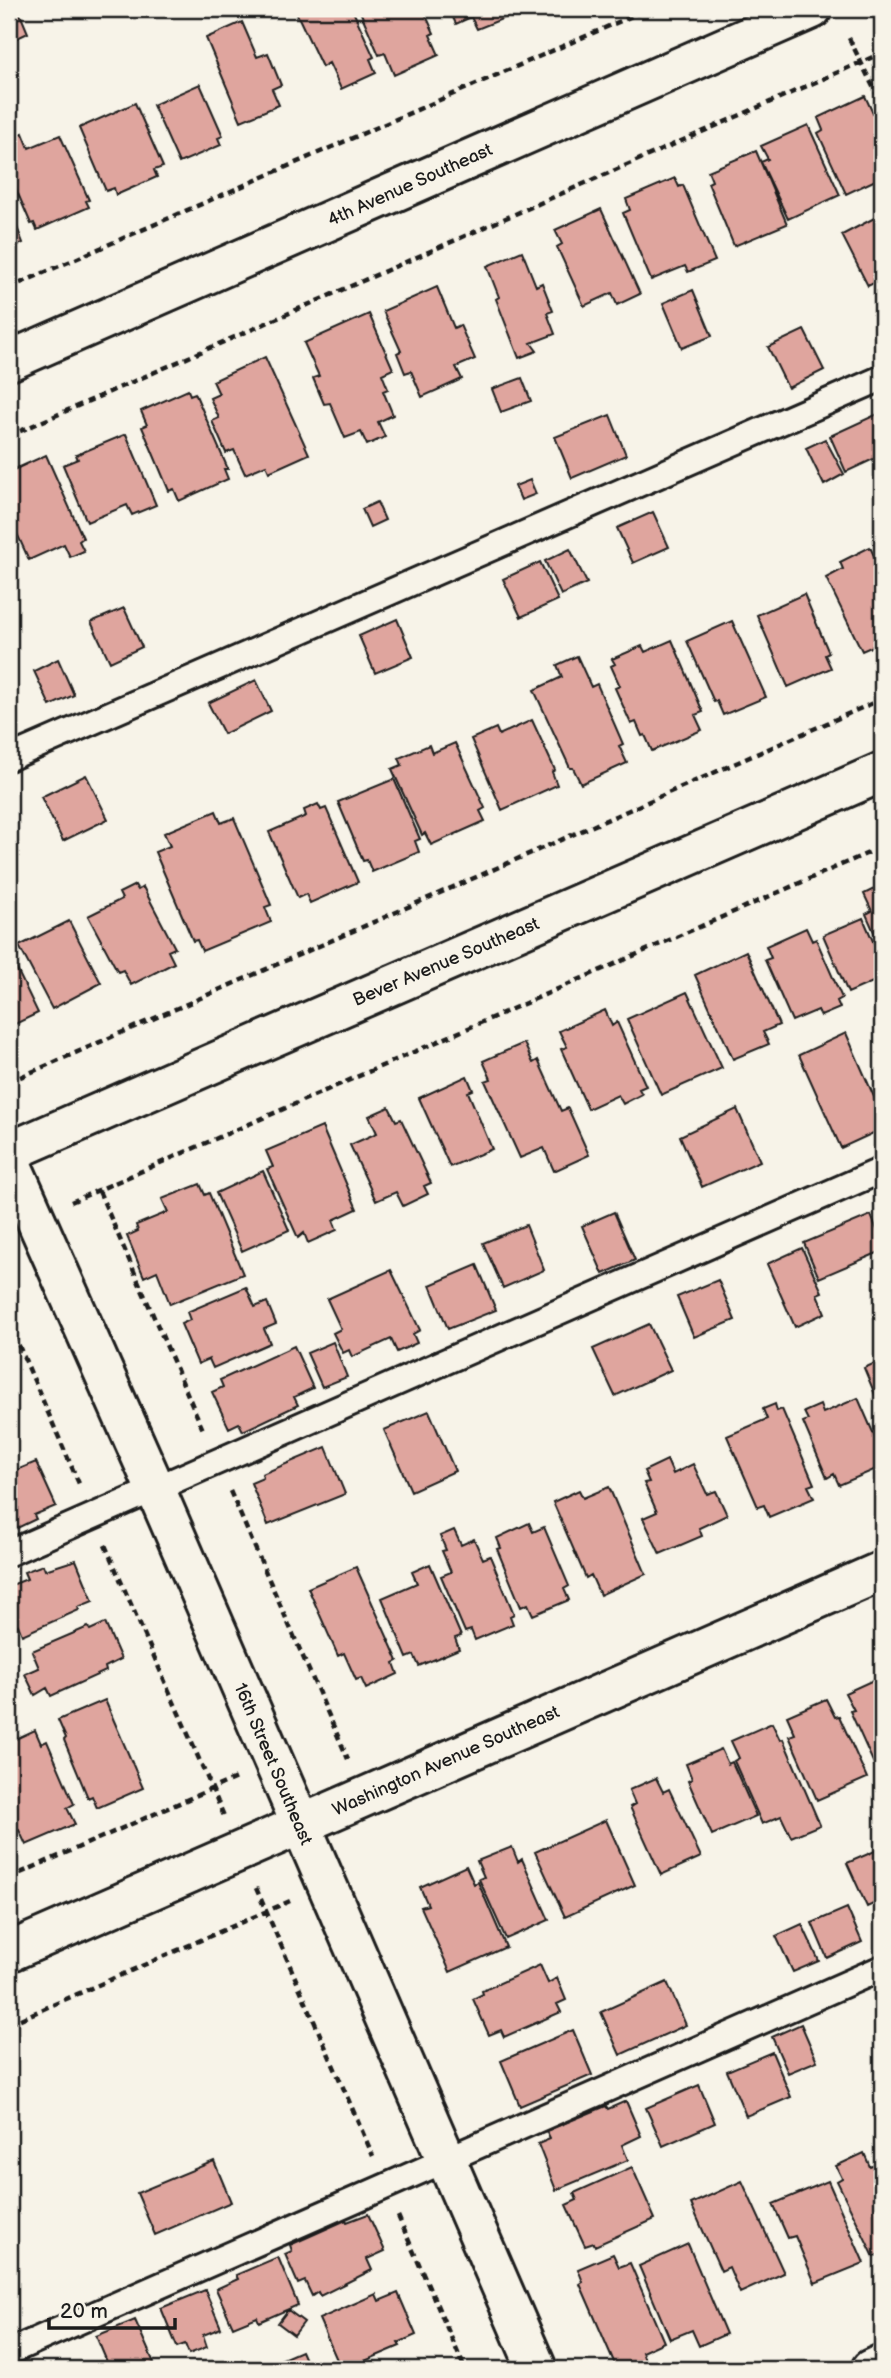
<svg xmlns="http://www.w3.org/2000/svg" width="891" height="2378" viewBox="0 0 891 2378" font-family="'Balsamiq Sans',sans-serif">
<rect width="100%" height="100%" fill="#f7f3e8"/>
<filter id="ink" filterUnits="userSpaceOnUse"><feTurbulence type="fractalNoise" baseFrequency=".0143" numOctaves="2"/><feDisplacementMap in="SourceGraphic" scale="14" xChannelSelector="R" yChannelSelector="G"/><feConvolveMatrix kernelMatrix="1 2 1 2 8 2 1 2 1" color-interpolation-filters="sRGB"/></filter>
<g filter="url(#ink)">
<!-- building -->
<path fill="#dfa59e" stroke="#1c1c1c" stroke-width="2" d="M9,9H18L28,33L9,42Z
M303,9H352L374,57L370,59L376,73L341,89L329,63L322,67L296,12Z
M359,9H423L434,33L430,35L439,55L394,75L385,53L379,55Z
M449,9H503L507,17L477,29L471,17L456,24Z
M242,22L257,57L268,53L281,85L272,89L279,105L241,121L206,38Z
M200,84L223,136L218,138L221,145L179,163L153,105Z
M865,96L882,133V177L846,194L818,133L823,130L818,118Z
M135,103L163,167L154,170L157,177L116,195L114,188L106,191L79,128Z
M808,125L840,195L788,219L761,162L768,159L761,146Z
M23,133L29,148L60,135L89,200L86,201L89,207L37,230L34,223L31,224L9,173V140Z
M756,151L787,224L734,246L708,183L712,181L708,171Z
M675,178L679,187L683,185L715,261L688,272L685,266L651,280L623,213L630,210L626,199Z
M9,206L23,243L9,249Z
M601,209L640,294L617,305L612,293L584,306L557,247L562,244L555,230Z
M882,214V279L868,286L842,235Z
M522,251L536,286L542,283L553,311L547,313L555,334L531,343L537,351L519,358L496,299L499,297L487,266Z
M437,287L454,328L460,325L475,359L456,367L462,379L422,397L411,371L405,373L397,353L401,351L383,311Z
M693,290L712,336L682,348L663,303Z
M369,314L393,369L382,374L388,389L383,391L393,415L378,422L385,437L367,445L361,432L345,438L330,403L324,404L313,378L319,376L304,343Z
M804,330L824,370L788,388L768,347Z
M265,357L309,454L269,472L266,465L245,474L234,450L226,453L212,421L219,418L210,398L219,394L213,381Z
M522,378L531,401L501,412L492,389Z
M188,390L190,395L195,393L228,469H224L228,479L179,501L174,489L169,491L142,427L147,425L141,411Z
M882,412V455L846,472L830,436Z
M610,415L626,455L572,478L555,437Z
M126,434L156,505L132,515L127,505L87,522L63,465L78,459L76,455Z
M825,439L844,474L824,485L806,448Z
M46,455L83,538L79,541L84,551L70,557L64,544L29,560L9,516V472Z
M530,480L536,494L521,500L515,486Z
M377,502L385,520L370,527L362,509Z
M653,512L669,547L633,563L617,528Z
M870,547L882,573V642L862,651L826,578L843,569L840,562Z
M570,549L587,583L561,595L545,561Z
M540,562L558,600L521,617L503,579Z
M804,594L829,653L825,655L831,668L788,687L757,615Z
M124,608L142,647L110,662L91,622Z
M397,619L413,657L375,673L359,636Z
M732,621L766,697L723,715L717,701L714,702L687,641Z
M672,640L703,712L695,715L702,730L652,751L645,735L642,736L636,722L631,724L615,688L620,686L611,666L615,664L612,659L642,646L645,652Z
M577,656L591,687L597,684L623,744L619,746L627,763L581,784L573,768H570L534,690L562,677L557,665Z
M58,659L74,695L50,706L34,671Z
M256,680L271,711L224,734L208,703Z
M532,720L555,770L552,772L557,785L502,810L471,739L496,728L499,735Z
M455,743L485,808L480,811L485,821L431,845L425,833L422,835L392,769L402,765L399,758L429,745L432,753Z
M86,775L108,819L63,841L41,797Z
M394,779L420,839L415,841L419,852L372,872L367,860L363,861L338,802Z
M318,804L321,810L326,808L358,882L310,903L306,894L298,898L269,832L306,816L304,810Z
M216,811L221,823L234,818L271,905L265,907L271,922L202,951L197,940L193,941L155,852L170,846L164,833Z
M135,885L138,890L143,887L175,948L168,951L174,963L131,985L123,970L118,972L88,916L122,899L119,893Z
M882,885V950L866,914L872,911L864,894Z
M863,918L882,962V978L848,993L823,935Z
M69,921L101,983L52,1009L19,946Z
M806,928L812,941L816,939L842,998L837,1001L840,1008L821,1016L818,1010L792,1021L765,960L771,958L766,946Z
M746,951L779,1025L763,1032L769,1044L733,1059L695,975Z
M9,953L38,1013L9,1027Z
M687,992L722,1068L661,1095L627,1019Z
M605,1010L612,1026L617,1022L646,1086L639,1089L642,1094L623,1104L618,1095L588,1109L561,1049L567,1047L559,1031Z
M846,1033L882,1115V1129L841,1148L799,1055Z
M524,1043L533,1063L538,1060L561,1111L568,1108L589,1155L554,1171L544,1148L520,1158L485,1081L491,1079L483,1061Z
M467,1076L473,1090L468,1092L492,1149L450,1167L419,1098Z
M389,1107L396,1121L401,1119L431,1183L424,1186L428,1194L403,1206L396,1192L376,1201L350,1145L377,1133L369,1116Z
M737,1109L760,1161L702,1187L680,1136Z
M322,1127L357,1209L333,1220L337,1230L308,1243L304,1233L298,1238L267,1169L273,1167L266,1151Z
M263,1171L289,1230L242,1251L216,1193Z
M200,1184L205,1195L209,1193L243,1274L170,1304L157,1271L144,1277L127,1236L138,1231L136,1225L168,1212L162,1199Z
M614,1212L635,1260L603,1274L582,1226Z
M871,1215L882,1242V1251L819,1278L804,1243Z
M526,1225L544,1270L503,1288L483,1243Z
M802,1248L822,1292L817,1294L825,1313L795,1327L767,1264Z
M477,1265L496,1310L448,1329L430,1285Z
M391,1270L420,1330L413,1334L417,1343L397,1352L391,1339L352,1357L349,1350L343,1353L333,1333L341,1329L327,1299Z
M718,1280L735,1320L694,1337L677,1297Z
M246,1287L255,1307L267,1302L276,1324L264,1329L270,1343L213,1368L209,1359L198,1364L181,1324L190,1320L187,1312Z
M649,1324L671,1370L615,1396L593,1349Z
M333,1342L347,1377L322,1387L307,1353Z
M294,1346L313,1388L294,1397L298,1405L243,1431L239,1423L229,1428L212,1392L223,1387L220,1380Z
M882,1360V1411L864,1368Z
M858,1398L882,1453L876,1455L881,1467L839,1485L834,1474L827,1478L803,1422L808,1420L804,1412L820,1405L823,1413Z
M775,1404L777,1411L782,1409L814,1484L808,1486L814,1498L769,1517L764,1505L758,1507L727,1436L767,1419L763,1409Z
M429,1411L455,1471L411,1491L384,1430Z
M326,1447L345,1494L268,1525L251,1483L263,1478L262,1474Z
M667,1460L673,1474L693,1464L707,1494L716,1491L727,1515L699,1528L702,1536L660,1554L643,1518L657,1512L644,1483L649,1482L644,1471Z
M36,1462L56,1506L34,1515L36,1519L9,1532V1468L14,1465L17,1470Z
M609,1487L646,1574L600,1595L591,1575L586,1578L553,1502L579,1490L583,1498Z
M529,1523L533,1532L544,1527L569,1586L564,1589L569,1600L533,1615L528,1604L521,1607L497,1549L501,1548L497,1538Z
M454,1530L461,1545L474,1539L483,1559L490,1556L514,1614L510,1616L513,1624L475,1640L471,1630L465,1632L441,1576L451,1572L442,1551L446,1550L440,1536Z
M76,1560L93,1601L78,1607L79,1610L22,1635L18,1625L14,1627L9,1614V1586L27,1579L24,1572L43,1565L45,1570Z
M430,1564L461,1636L455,1638L459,1649L419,1666L414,1655L407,1658L382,1598L417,1583L412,1572Z
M356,1567L398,1661L394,1663L398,1674L366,1689L361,1678L356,1680L344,1653L338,1656L308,1588Z
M105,1623L121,1659L105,1667L106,1671L51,1696L47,1688L35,1695L25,1674L39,1668L32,1651L88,1627L90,1630Z
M882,1676V1771L878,1773L850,1711L854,1710L845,1693Z
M826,1699L835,1717L839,1716L867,1778L817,1800L789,1736L795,1734L787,1716Z
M105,1700L143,1788L97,1808L92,1796L88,1798L64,1740L66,1738L58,1720Z
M772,1723L780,1740L783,1739L820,1825L791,1837L781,1816L762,1824L734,1761L739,1758L731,1741Z
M35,1730L41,1744L47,1741L74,1804L67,1808L75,1824L26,1845L19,1830L13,1833L9,1822V1757L13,1755L9,1742Z
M721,1749L728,1764L732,1762L756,1816L712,1835L688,1781L692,1779L686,1764Z
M656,1778L663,1792L669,1789L701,1857L661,1875L630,1807L635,1804L629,1790Z
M606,1820L635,1885L565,1917L535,1852Z
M512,1847L518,1862L522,1859L549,1920L506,1939L479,1879L484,1877L477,1861Z
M882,1848V1900L867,1907L847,1863Z
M466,1866L474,1884L478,1882L506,1947L450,1972L421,1907L428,1905L420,1887Z
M847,1908L862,1942L827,1958L812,1923Z
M802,1924L819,1961L793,1972L776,1936Z
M540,1965L548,1983L557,1978L566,2000L557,2004L561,2012L504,2037L501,2030L489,2035L473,1999L483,1994L482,1991Z
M667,1982L686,2025L620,2055L601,2012Z
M801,2024L817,2061L788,2073L772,2037Z
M573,2030L592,2075L520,2106L501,2061Z
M772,2052L791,2097L746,2116L727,2071Z
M699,2085L715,2123L663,2146L646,2108Z
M626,2101L641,2136L622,2145L628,2160L556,2190L538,2144L550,2139L546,2131L606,2106L608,2109Z
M864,2153L870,2167L882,2162V2253L874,2257L837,2181L842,2178L836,2166Z
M214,2161L231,2202L155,2235L137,2193Z
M632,2167L655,2219L595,2246L594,2243L585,2246L566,2205L577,2200L574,2193Z
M742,2181L784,2273L740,2293L729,2267L721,2271L691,2204Z
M828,2181L864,2263L815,2283L795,2236L788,2238L773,2204Z
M368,2214L385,2251L367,2259L372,2270L320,2296L318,2292L312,2296L305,2281L298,2284L285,2254L292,2251L290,2245L346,2220L347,2222Z
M688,2244L726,2334L699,2346L692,2330L670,2339L639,2266Z
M613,2254L619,2267L630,2263L664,2342L642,2352L648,2368L645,2369H617L580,2284L583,2282L578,2269Z
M278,2257L298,2305L259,2322L257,2317L233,2327L216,2289L238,2279L236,2275Z
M205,2290L221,2328L203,2335L207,2347L189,2354L185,2344L177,2347L161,2308Z
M398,2293L416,2335L398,2343L400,2346L346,2369H341L319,2319L376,2294L379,2301Z
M288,2310L304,2322L294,2335L278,2323Z
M135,2320L154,2363L141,2369H110L96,2336Z
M301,2351L309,2369H259Z"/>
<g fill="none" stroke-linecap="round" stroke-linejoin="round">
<!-- lane casing -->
<g stroke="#1c1c1c" stroke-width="30">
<path id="lane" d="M9,758L882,378
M9,1553L882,1170
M9,2352L882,1968"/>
</g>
<!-- street casing -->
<g stroke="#1c1c1c" stroke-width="44">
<path id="street" d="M9,361L812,9
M9,1159L155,1488L537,2369
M9,1952L882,1571
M871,2369L882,2364"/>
</g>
<!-- secondary casing -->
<g stroke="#1c1c1c" stroke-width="44">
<path id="secondary" d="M9,1152L882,772"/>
</g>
<!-- path -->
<path stroke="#1c1c1c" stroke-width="4.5" stroke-dasharray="7 5" stroke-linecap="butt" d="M849,38L882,105
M9,288L648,9
M9,436L882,53
M9,1082L882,699
M99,1191L204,1432
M71,1202L882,847
M9,1323L80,1486
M230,1491L348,1759
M105,1545L224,1816
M9,1878L236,1778
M256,1888L373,2156
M9,2024L290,1901
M398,2216L465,2369"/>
<!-- lane -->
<use href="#lane" stroke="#f7f3e8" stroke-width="24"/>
<!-- street -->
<use href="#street" stroke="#f7f3e8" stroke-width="38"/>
<!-- secondary -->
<use href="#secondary" stroke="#f7f3e8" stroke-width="38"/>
</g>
</g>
<g text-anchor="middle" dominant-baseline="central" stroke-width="7" stroke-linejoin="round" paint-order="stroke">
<!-- street labels -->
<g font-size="18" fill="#1c1c1c" stroke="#f7f3e8">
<text transform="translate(410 185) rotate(-24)">4th Avenue Southeast</text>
<text transform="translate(446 962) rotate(-23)">Bever Avenue Southeast</text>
<text transform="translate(446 1761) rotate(-24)">Washington Avenue Southeast</text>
<text transform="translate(273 1764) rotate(67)">16th Street Southeast</text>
</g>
</g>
<!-- margin -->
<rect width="891" height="2378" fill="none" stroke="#f7f3e8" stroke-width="35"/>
<rect x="18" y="18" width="856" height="2343" fill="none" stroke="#1c1c1c" stroke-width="2.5" filter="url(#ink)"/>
<!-- scale -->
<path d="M49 2318v10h126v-10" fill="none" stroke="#1c1c1c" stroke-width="3.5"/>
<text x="60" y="2318" font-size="21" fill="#1c1c1c" stroke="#f7f3e8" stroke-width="5" paint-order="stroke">20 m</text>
</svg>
